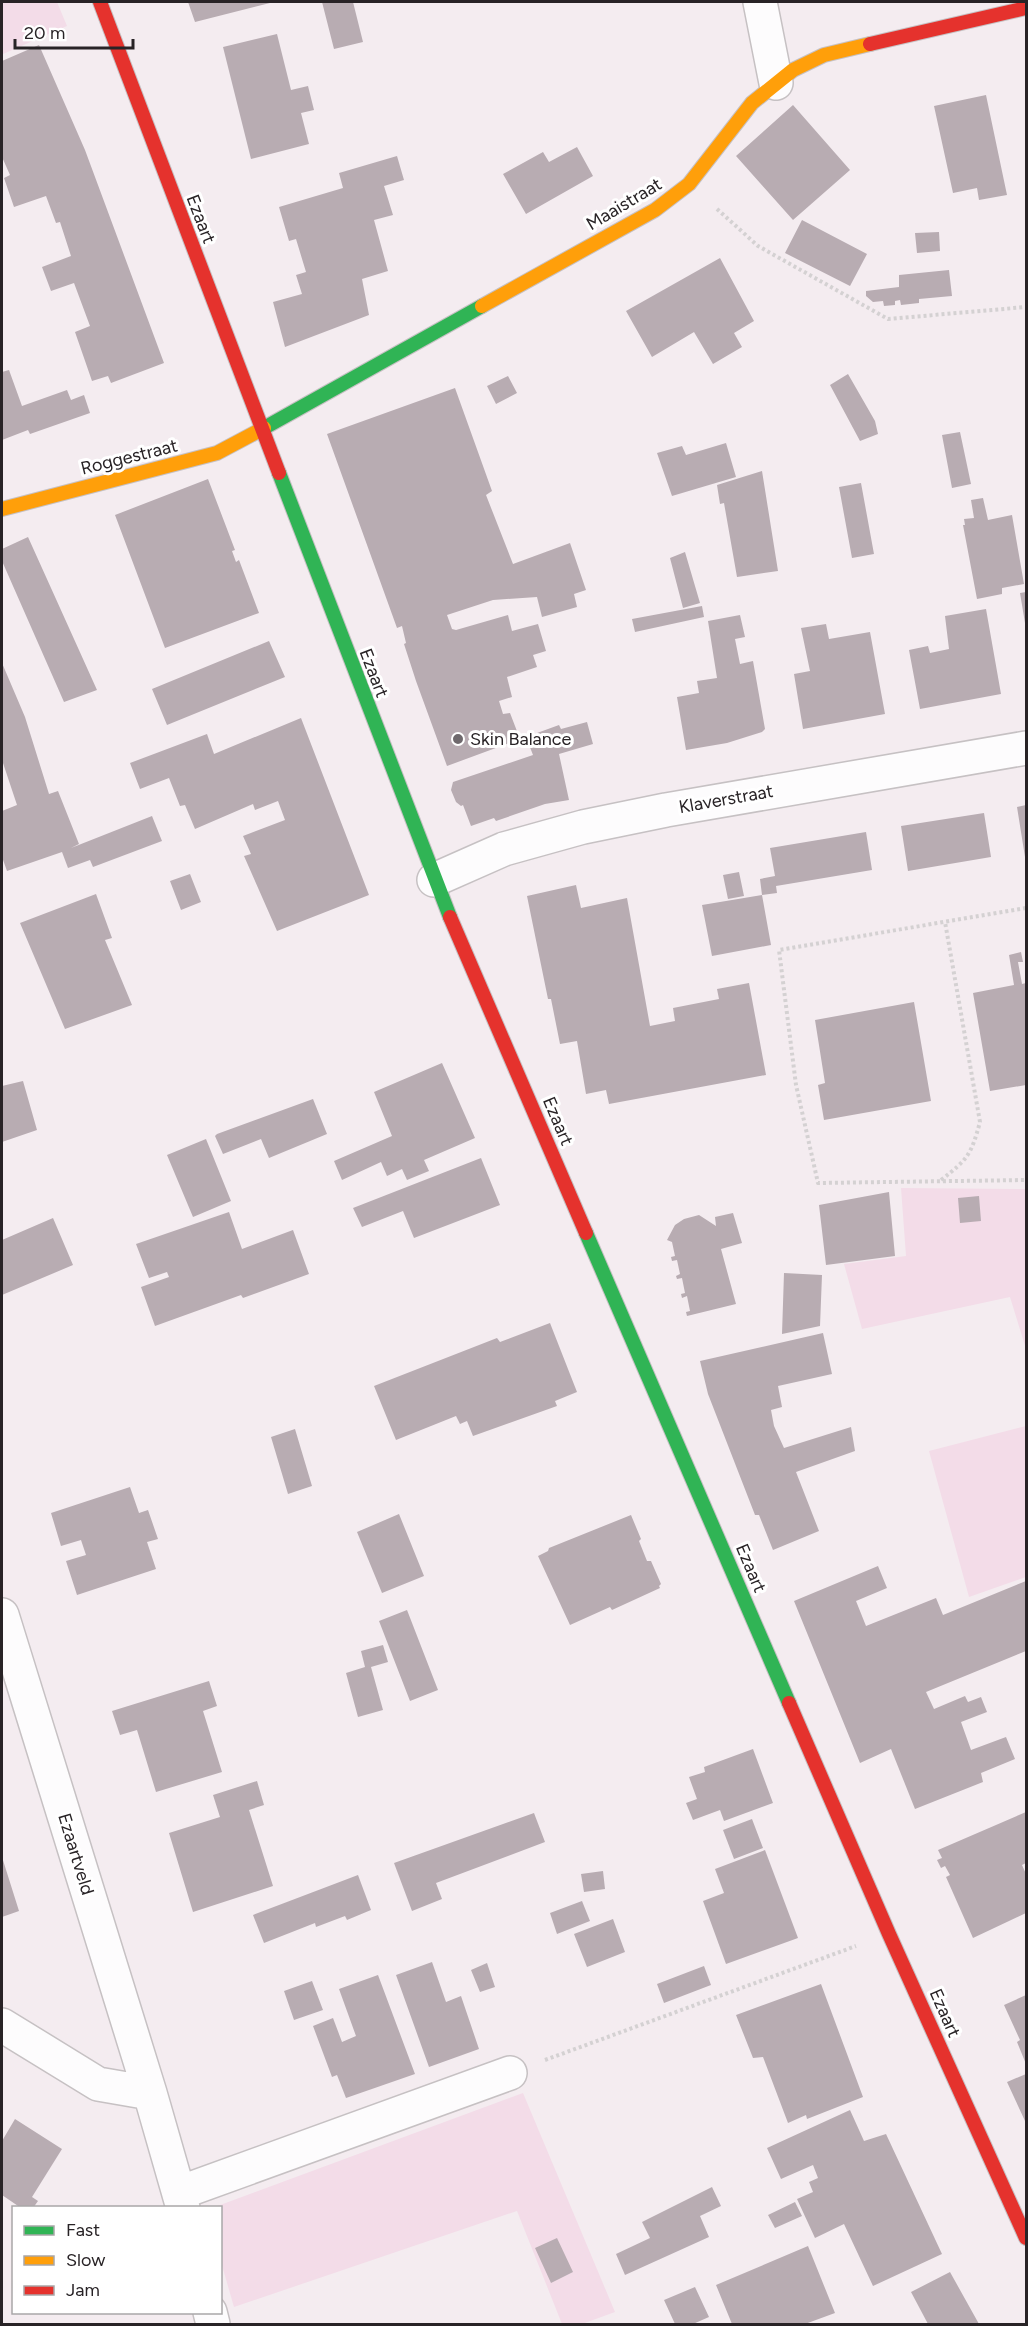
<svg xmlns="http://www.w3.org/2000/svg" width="1028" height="2326" viewBox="0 0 1028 2326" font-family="Figtree,sans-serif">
<rect width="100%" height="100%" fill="#f4ecf0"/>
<!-- green -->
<path fill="#f3dce8" d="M2,2H57L67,26L3,54L2,50Z
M901,1188L1026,1189V1349L1010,1297L862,1329L844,1264L906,1256Z
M1026,1426V1577L969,1597L929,1451Z
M523,2093L615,2312L582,2324H562L517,2211L234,2307L221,2262L220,2208H212Z"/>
<!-- building -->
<path fill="#b8acb2" d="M188,2H274L195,22Z
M322,2H353L363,42L334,49Z
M277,34L291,90L308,86L314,110L301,113L309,144L251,159L223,47Z
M39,45L85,150L164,363L111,383L108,376L92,381L75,332L90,326L74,283L51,291L42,267L71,256L60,222L56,223L46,196L14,207L4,178L10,175L2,157V61Z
M986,95L1007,195L979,200L977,188L953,193L934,106Z
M793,105L850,170L793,220L736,156Z
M577,147L593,176L526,214L503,174L543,152L549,162Z
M397,156L404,180L384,186L393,215L374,220L388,271L362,279L369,315L285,347L273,302L302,294L296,275L306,272L296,239L289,241L279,207L343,188L339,173Z
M802,220L867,254L850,286L785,253Z
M939,232L940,251L917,253L915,233Z
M720,258L754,321L734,333L742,347L713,364L694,332L652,357L626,311Z
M949,270L952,296L919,299V303L901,305L900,300L895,301V305L884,306L883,301L873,302L866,296V291L899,287V275Z
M9,370L22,406L67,390L71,400L84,395L90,413L30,434L28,430L2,440V372Z
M848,374L875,421L878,434L860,441L830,385Z
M508,376L517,393L496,404L487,386Z
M455,388L492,491L486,495L513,564L570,543L586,590L574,594L577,607L542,617L537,597L493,600L447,615L452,629L456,630L508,615L512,631L538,624L546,651L533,655L537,667L507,677L512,697L499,701L503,714L510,713L520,739L447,766L416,681L404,644L406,643L402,626L397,628L327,434Z
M960,432L971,484L952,488L942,435Z
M726,443L736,477L672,496L657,453L682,446L686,455Z
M762,471L778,571L737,577L724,503L720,504L717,485Z
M208,479L235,550L232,551L236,562L239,560L259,613L165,648L115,515Z
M861,483L874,554L852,558L839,487Z
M983,498L988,520L1012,515L1024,584L1002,588V594L977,599L963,525H965L964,519L974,518L971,500Z
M28,537L97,690L64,702L2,561V549Z
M685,552L700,603L683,608L670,558Z
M1026,592V623H1025L1020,593Z
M702,606L704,617L635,632L632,619Z
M986,609L1001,694L920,709L909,650L928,646L930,653L949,649L945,616Z
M740,615L745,637L735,639L740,664L753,661L765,729L762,732L727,743L686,750L677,697L699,693L697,681L717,678L708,621Z
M826,624L829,639L870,632L885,714L803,729L794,674L810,671L801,628Z
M269,641L285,677L167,725L152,689Z
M2,663L25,717L49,794L58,791L79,844L71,848L152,816L162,841L93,867L90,860L68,868L62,852L7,871L2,857V811L17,805L2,760Z
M301,718L369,895L277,931L244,856L251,854L243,836L285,820L278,801L255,810L253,804L195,829L185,805L180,806L169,778L140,789L130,763L207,734L214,754Z
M587,722L593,744L559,754L569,800L545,804L496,821L494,818L471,826L463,805L461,806L456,802L451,790L453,782L533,755L526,737L559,725L561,729Z
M1026,805V857H1025L1017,807Z
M984,813L991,857L908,871L901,826Z
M866,832L872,870L776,886L777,893L762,895L760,879L775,876L770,848Z
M739,872L744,896L728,899L723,875Z
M190,874L201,902L181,910L170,881Z
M576,885L581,908L627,898L650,1026L675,1021L673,1008L719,999L717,989L749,983L766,1075L609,1104L606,1090L586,1094L577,1041L560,1044L551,999H548L527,896Z
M96,894L112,938L105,940L132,1005L65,1029L20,923Z
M762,895L771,945L712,956L702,905Z
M1021,952L1023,962H1018L1022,984L1026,983V1085L990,1091L973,993L1014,985L1009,955Z
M914,1002L931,1101L824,1120L818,1085L825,1083L815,1020Z
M442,1063L475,1138L424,1160L429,1171L407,1180L402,1169L387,1176L381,1162L342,1180L334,1161L392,1136L374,1092Z
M23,1081L37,1130L2,1142V1086Z
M313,1099L327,1134L269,1158L261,1139L223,1154L215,1136L217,1134Z
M206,1139L231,1201L193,1217L167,1155Z
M481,1158L500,1205L414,1238L403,1211L362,1227L353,1208Z
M889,1192L895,1256L826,1265L819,1205Z
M979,1196L981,1221L960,1223L958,1198Z
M229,1212L242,1249L293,1230L309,1274L243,1298L241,1295L155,1326L141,1287L169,1277L167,1272L149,1278L136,1244Z
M733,1213L742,1243L721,1249L736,1304L687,1316L686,1312L690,1311L687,1296L682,1298L681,1294L685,1293L682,1278L677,1279L676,1276L680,1274L677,1260L672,1261L671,1257L675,1256L672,1242L667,1240L675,1225L684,1219L699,1215L716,1226L715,1217Z
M53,1218L73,1265L2,1295V1240Z
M784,1273L822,1275L820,1326L782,1334Z
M550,1323L577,1392L555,1401L557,1406L473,1436L467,1421L460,1424L456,1416L396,1440L374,1386L497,1338L500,1342Z
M823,1333L832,1374L778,1386L782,1407L771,1410L774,1426L784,1448L851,1427L855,1451L796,1472L819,1531L773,1550L759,1515H755L708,1394L700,1361Z
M295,1429L312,1486L288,1494L271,1437Z
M130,1487L139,1513L148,1510L158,1539L147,1542L156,1569L77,1595L66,1561L86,1555L81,1540L61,1546L51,1513Z
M399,1514L424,1576L382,1593L357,1532Z
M631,1515L641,1539L639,1541L647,1561H651L661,1584L659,1586L660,1588L612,1610L610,1607L570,1625L538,1556L548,1551L549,1548Z
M878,1566L887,1588L856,1601L866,1626L936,1598L943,1615L1026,1581V1651L926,1692L934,1709L965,1696L968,1702L981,1697L987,1712L961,1722L971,1750L1006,1737L1015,1759L981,1773L983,1782L915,1809L891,1749L860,1763L794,1601Z
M407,1610L438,1690L410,1701L379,1621Z
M383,1645L388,1662L371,1667L383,1710L358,1717L346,1673L365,1667L361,1651Z
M209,1681L217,1706L203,1711L222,1772L156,1792L137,1730L120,1735L112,1711Z
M753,1749L773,1803L724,1821L720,1810L693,1820L686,1803L697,1799L689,1777L705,1772L704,1767Z
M257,1781L264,1805L249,1810L273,1886L193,1912L169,1833L220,1817L213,1795Z
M1026,1812V1863L1022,1865L1026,1874V1913L973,1938L946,1877L950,1875L945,1866L941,1868L937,1860L942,1858L938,1850Z
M534,1813L545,1842L436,1883L442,1899L412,1911L394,1863Z
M752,1819L763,1848L734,1859L723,1830Z
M765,1850L798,1938L726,1964L703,1901L724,1893L715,1869Z
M2,1857L19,1911L2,1917Z
M603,1871L605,1889L584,1892L581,1874Z
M358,1875L371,1910L347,1920L345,1916L316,1927L315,1923L264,1943L253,1915Z
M582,1901L590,1921L557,1934L550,1913Z
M613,1919L625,1952L587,1967L574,1934Z
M432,1962L446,2002L461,1996L479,2049L429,2067L396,1975Z
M487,1963L495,1987L480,1992L471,1970Z
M704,1966L711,1985L664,2003L657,1984Z
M378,1975L415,2074L346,2098L337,2075L332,2077L313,2026L333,2018L342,2042L356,2036L339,1989Z
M312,1981L323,2010L294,2020L284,1991Z
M821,1984L863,2097L807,2119L806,2115L788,2123L763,2057L753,2058L736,2015Z
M1026,1995V2064L1017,2042L1020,2040L1004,2005Z
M1026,2074V2120L1025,2121L1007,2082Z
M850,2110L864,2141L886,2134L942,2254L873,2286L844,2224L815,2238L797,2199L813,2192L809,2182L818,2178L813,2165L781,2179L767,2148Z
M15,2119L62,2149L32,2197L38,2201L33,2208H21L2,2195V2141Z
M712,2187L721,2206L700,2216L709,2237L625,2275L616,2254L650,2238L642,2222Z
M795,2202L802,2216L775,2228L768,2215Z
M557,2238L573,2272L551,2283L535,2248Z
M808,2246L835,2313L805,2324H732L716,2285Z
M950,2272L979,2324H928L911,2292Z
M695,2287L709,2317L693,2324H675L664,2300Z"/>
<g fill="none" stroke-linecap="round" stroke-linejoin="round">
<!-- street casing -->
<g stroke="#c6c1c3" stroke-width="36">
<path id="street" d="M760,2L776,83
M434,880L504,849L583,827L666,810L1026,748
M2,1615L150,2093L183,2208
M2,2025L98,2084L150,2093
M179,2193L510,2073
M210,2312L213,2324"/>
</g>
<!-- fast casing -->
<g stroke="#c6c1c3" stroke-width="16">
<path id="fast" d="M264,428L482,306
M279,473L450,917
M586,1233L789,1703"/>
</g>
<!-- slow casing -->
<g stroke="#c6c1c3" stroke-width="16">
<path id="slow" d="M482,306L655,210L689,184L752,103L793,70L824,55L870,44
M2,509L217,453L264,428"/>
</g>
<!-- jam casing -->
<g stroke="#c6c1c3" stroke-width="16">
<path id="jam" d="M100,2L279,473
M870,44L1026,8
M450,917L586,1233
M789,1703L889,1934L1026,2238"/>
</g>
<!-- path -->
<path stroke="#d4d1d2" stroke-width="4" stroke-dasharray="3 3" stroke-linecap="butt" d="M717,209L758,246L888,319L1026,307
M1026,908L779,950L796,1085L818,1183L1026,1180
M941,1180C968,1159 971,1155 980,1122L945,922
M545,2060L856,1946"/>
<!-- street -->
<use href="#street" stroke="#fdfcfd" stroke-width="33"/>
<!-- fast -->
<use href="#fast" stroke="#30b455" stroke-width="14"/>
<!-- slow -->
<use href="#slow" stroke="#ff9f0a" stroke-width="14"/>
<!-- jam -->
<use href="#jam" stroke="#e5322d" stroke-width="14"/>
</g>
<!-- markers -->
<circle fill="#6f696d" stroke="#fff" stroke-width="2" cx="458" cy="739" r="6"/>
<g text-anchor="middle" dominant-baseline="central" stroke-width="6" stroke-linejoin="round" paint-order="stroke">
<!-- street labels -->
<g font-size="18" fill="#282326" stroke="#fff">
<text transform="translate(624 204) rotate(-31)">Maaistraat</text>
<text transform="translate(201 219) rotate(69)">Ezaart</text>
<text transform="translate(129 457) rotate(-14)">Roggestraat</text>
<text transform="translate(374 673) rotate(69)">Ezaart</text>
<text transform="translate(726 799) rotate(-10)">Klaverstraat</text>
<text transform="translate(558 1121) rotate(67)">Ezaart</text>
<text transform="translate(751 1568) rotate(67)">Ezaart</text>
<text transform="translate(76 1854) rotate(73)">Ezaartveld</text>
<text transform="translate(945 2013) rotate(66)">Ezaart</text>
</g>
<!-- poi labels -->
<g font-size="18" fill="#282326" stroke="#fff" text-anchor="start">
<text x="470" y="739">Skin Balance</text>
</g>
</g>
<!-- border -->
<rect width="1028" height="2326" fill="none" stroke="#282326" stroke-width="6"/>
<!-- legend -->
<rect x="12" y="2206" width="210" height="108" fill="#ffffff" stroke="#a9a7a8" stroke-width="1.5"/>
<rect x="24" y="2226" width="30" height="9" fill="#30b455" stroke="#a9a7a8" stroke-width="1.5"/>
<text x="66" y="2236" font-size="18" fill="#282326">Fast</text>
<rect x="24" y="2256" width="30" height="9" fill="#ff9f0a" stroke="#a9a7a8" stroke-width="1.5"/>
<text x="66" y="2266" font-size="18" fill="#282326">Slow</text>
<rect x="24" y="2286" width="30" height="9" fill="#e5322d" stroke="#a9a7a8" stroke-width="1.5"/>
<text x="66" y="2296" font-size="18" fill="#282326">Jam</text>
<!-- scale -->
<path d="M15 39v9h118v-9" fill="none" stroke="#282326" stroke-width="3"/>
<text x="24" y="39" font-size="18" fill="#282326" stroke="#ffffff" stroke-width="4.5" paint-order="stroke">20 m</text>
</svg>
